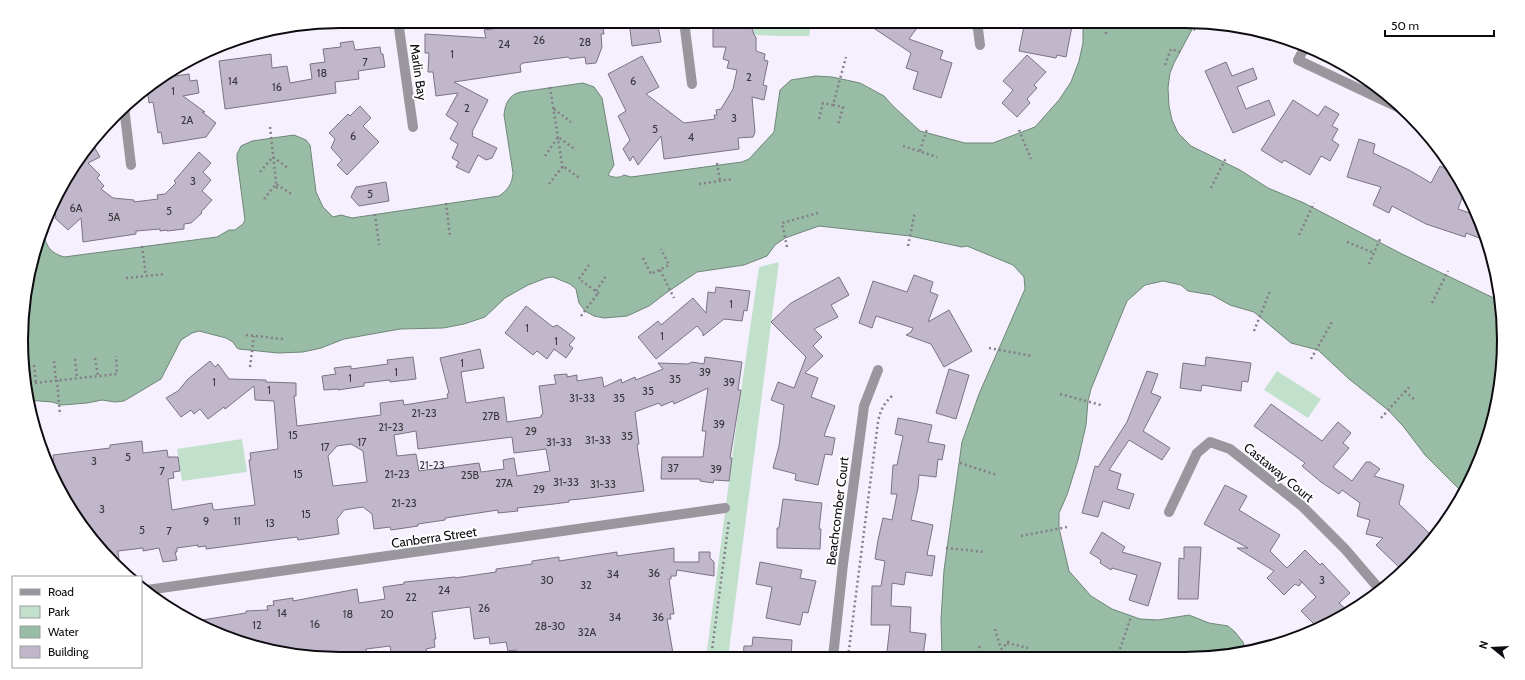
<svg xmlns="http://www.w3.org/2000/svg" width="1525" height="680" viewBox="0 0 1525 680" font-family="Cabin,sans-serif">
<rect width="100%" height="100%" fill="#f6effe"/>
<!-- green -->
<path fill="#c2e1cd" d="M753,21H812L809,36H780L754,35Z
M779,262L728,658H706L739,405L759,267Z
M1277,371L1321,399L1308,418L1264,390Z
M242,439L247,472L182,481L177,449Z"/>
<!-- water -->
<path fill="#98bca5" stroke="#6e8778" d="M1083,21L1196,22L1174,63L1170,73L1168,88L1169,106L1172,120L1178,133L1191,146L1240,170L1268,188L1304,203L1402,254L1500,301L1504,340L1498,402L1480,462L1462,492L1425,455L1403,426L1388,410L1349,379L1318,350L1291,343L1254,312L1230,305L1212,295L1188,291L1181,285L1163,281L1145,285L1127,301L1091,389L1088,401L1086,425L1078,460L1067,495L1059,513V528L1069,571L1091,596L1112,609L1140,619L1158,620L1189,615L1209,623L1228,626L1235,632L1243,642L1246,651L1227,656L942,657L941,620L944,570L962,442L979,394L1025,289L1024,277L1013,265L967,246L962,247L910,236L819,226L785,238L775,245L767,256L744,265L697,272L666,293L649,306L627,316L604,318L594,316L585,311L579,303L576,289L570,284L553,277L546,278L528,285L505,298L485,317L464,324L443,328L400,329L344,339L321,348L303,352L278,353L239,349L237,348L233,342L226,338L199,331L192,333L181,340L161,379L124,401L115,402L102,400L87,403L62,405L52,402L27,400L21,340L27,278L44,234C46,247 51,253 64,257L217,237L229,230H235L243,224L245,220L237,159V154L241,146L252,141L294,135L306,140L310,145L316,192L323,207L333,217L341,215L352,218L499,196C508,190 512,184 513,173L504,115C505,103 510,94 521,92L583,83L594,87L602,98L614,165L608,175C613,178 620,178 624,175L631,177L742,162L749,159L774,132L780,90L791,80L816,76L832,77L860,83L884,96L893,106L920,131L965,143H993L1035,127L1059,100L1071,82L1079,61L1083,43Z"/>
<!-- building -->
<path fill="#c0b8ca" stroke="#7b7383" fill-rule="evenodd" d="M549,21H602L604,34H601L602,47L596,63L586,64L585,57L570,59L568,57L523,63L520,65L521,72L454,82L488,100L472,132L473,133L472,136L497,148L492,158L486,160L478,155L469,173L456,167L459,162L452,158L458,144L450,139L458,123L446,115L458,93L436,96L433,72H428L429,53H425V34L486,38L484,30L499,28V25L518,23V25Z
M629,21H654V26H658L661,42L632,46Z
M713,21H750L754,35L756,37V51L765,54L764,60L768,61L763,85L767,86L764,100L752,97L755,132L753,137L738,138L739,149L664,159L661,136L638,165L633,156L630,161L623,149L630,140L618,116L626,111L608,74L642,56L659,87L646,94L684,123L715,119L714,115H717L716,110L721,109L733,89L737,70L727,68L729,61L723,59L726,47H713Z
M863,21H922L909,39L943,51L940,59L952,63L941,98L913,89L918,72L906,68L911,53Z
M1025,21H1073L1066,57L1057,55L1056,58L1019,51Z
M353,41L355,50L380,47L381,54H383L385,67L358,71L359,79L335,82L336,93L225,109L219,61L271,54L272,68L287,66L290,83L312,79L310,64L325,62L323,49L341,47L340,43Z
M1027,55L1046,72L1034,85L1037,88L1027,99L1030,103L1017,117L1002,103L1013,90L1003,81Z
M1226,62L1232,76L1253,68L1257,79L1237,87L1246,109L1269,100L1275,115L1233,133L1205,71Z
M189,74L190,81L197,80L199,93L183,96L205,112H202L216,123L206,137L163,144L161,132L158,133L153,102L149,103L147,88L158,86V80L161,78Z
M1293,100L1318,116L1325,106L1339,114L1332,126L1338,129L1332,140L1339,145L1330,161L1321,156L1310,175L1284,160L1282,163L1261,150Z
M360,106L371,118L363,126L379,142L347,175L337,165L342,160L331,148L335,139L329,133L348,114L350,116Z
M1359,139L1375,144L1373,153L1409,170L1431,183L1440,166L1456,174L1465,190L1458,209L1479,216L1487,241L1466,233L1465,237L1426,224L1392,206L1389,213L1373,205L1381,187L1347,177Z
M93,145L100,157L88,163L100,175L97,178L104,186L101,189L113,198L134,200V202L158,199L157,195L165,194L176,183L174,181L199,152L211,163L203,172L211,180L202,191L212,200L201,212L202,213L191,223L184,224V229L167,231V230L160,231V229L136,231V234L83,242L81,218L68,230L55,218L56,217L54,207L64,180Z
M386,182L389,201L359,206L351,197L356,187Z
M914,275L933,282L930,292L938,295L928,322L949,310L972,351L944,367L931,344L906,335L911,332L913,328L876,316L872,328L859,323L873,281L907,292Z
M839,277L849,295L831,305L838,317L814,329L822,337L813,346L823,356L805,373L818,378L811,397L835,406L824,436L835,438L832,455L825,454L818,485L795,480L796,474L773,468L779,446L784,405L771,400L778,382L794,388L806,357L771,322L791,303Z
M716,287L750,291L747,311L744,310L742,321L724,319L703,336V333L697,326L656,359L638,337L658,321L661,325L693,298L706,313L708,292L715,293Z
M526,306L553,327L557,325L575,338L569,345L573,348L566,358L554,349L547,359L537,351L533,355L505,333Z
M480,349L484,368L461,372L466,403L504,397L507,422L541,417V415L543,414L539,386L556,384L554,375L567,374V377L577,375V381L602,377L604,387L621,379L622,383L635,377L636,380L663,369L658,363L688,364L692,362L704,364L705,357L742,362L738,390H741L730,458H732L729,481L714,480L713,483L700,481V479H661L662,457H703L706,431H702L708,388L674,404L673,401L661,406L659,403L635,412L639,444L637,445L644,491L581,499L569,500V502L554,504L517,508L518,511L498,513V510L445,518V520L418,524V526L391,530L390,527L374,529L372,514L363,507L344,510L337,519L339,534L298,540L297,537L206,549V546L198,547V545L177,548V552H175L177,560L163,562L159,548L143,551V548L118,551L120,568L64,499L49,461L54,460L53,455L110,448V445L142,441L143,453L167,450L168,457H178L180,471L173,472L174,478L168,479L172,510L212,503L213,509L215,510L255,505L249,460H251L250,453L278,449L274,401L255,400L254,386L225,409L224,407L208,419L200,409L194,414L191,410L181,417L166,398L178,391L188,379L210,361L215,367L218,364L229,379L266,380V382L296,383V396H294L297,426L381,415L380,403L403,400L404,405L448,398L447,394L449,393L440,358ZM416,431L418,449L512,437L514,453L546,449L550,471L517,476L514,458L503,460L504,469L481,472L479,463L419,471L416,454L397,456L394,435ZM351,444L363,451L367,482L333,486L328,456L337,446Z
M413,357L416,379L390,382V380L364,383V386L338,390V389L324,390L322,376L336,374L334,368L351,366V369L388,364L387,360Z
M1206,357L1251,363L1248,382L1242,381L1241,391L1202,385L1201,391L1180,388L1183,363L1205,366Z
M949,369L969,375L956,419L936,413Z
M1147,371L1158,374L1151,393L1161,397L1143,431L1170,448L1162,460L1129,440L1109,470L1121,474L1117,489L1134,494L1129,509L1103,501L1098,517L1082,513L1095,466L1098,467L1127,422Z
M1271,404L1322,441L1338,422L1351,433L1343,443L1349,448L1333,467L1352,481L1366,462H1370L1380,469L1374,476L1404,485L1399,504L1430,534L1410,555L1415,558L1402,570L1376,545L1383,538L1366,534L1370,520L1357,516L1360,503L1342,490L1339,494L1321,482L1302,466L1305,463L1254,426Z
M898,418L932,425L928,442L945,445L942,460L938,459L936,477L919,475L918,488L911,520L933,525L927,555L935,556L932,576L906,572L904,585L892,583L891,606L911,607L910,632L926,634L923,656L887,652L890,625H871L872,586H881L885,561L875,559L878,540L883,518L892,520L897,494H891L893,465H897L903,436L895,434Z
M1225,485L1247,496L1239,510L1280,535L1270,551L1287,568L1305,550L1320,565L1322,563L1350,593L1339,603L1348,611L1318,628L1301,611L1316,597L1299,579L1302,582L1299,586L1295,584L1284,595L1267,578L1274,571L1237,548H1248L1204,524Z
M783,499L822,503L819,529H821L820,549L777,548V528H779Z
M1102,532L1125,547L1122,552L1161,563L1148,606L1129,600L1137,575L1112,568L1111,570L1100,563L1101,560L1090,553Z
M1184,547H1201L1198,599H1178L1179,558L1184,559Z
M674,548V562H699V552H710V558L714,562V576L677,570L676,576H671V579H669L674,614H670L671,619H667L673,653H670L671,658H517L516,650L508,651L506,642L490,644L489,637L474,639L470,607L432,612L436,639H434L435,647L426,649L428,659H392L390,646L366,649L367,659H340L278,653L218,635L196,621L246,613V611L268,610L267,606L274,605L273,601L293,598V601L357,589L359,603L385,599L383,587L404,584V582L415,581L455,577V578L496,572V569L532,564V561L559,557V561L617,552V556Z
M760,562L802,570L800,578L816,581L808,613L803,612L800,625L766,618L772,587L756,584Z
M753,637L792,640L791,658L743,657L744,646H752Z"/>
<g fill="none" stroke-linecap="round" stroke-linejoin="round">
<!-- path -->
<path stroke="#837e89" stroke-width="2.5" stroke-dasharray="2 3" stroke-linecap="butt" d="M1187,21L1185,26L1195,30
M1106,22V37
M1082,23H1106
M1165,65L1171,49L1183,53
M550,87L563,170
M833,105L843,107L838,125
M554,109L571,122
M819,119L823,103L833,105L846,57
M270,127L277,191
M1019,130L1031,159
M903,146L937,157
M920,151L927,129
M545,156L558,137L576,150
M717,163L720,181
M260,172L273,157L288,168
M549,184L563,166L581,179
M699,184L733,179
M1211,188L1226,158
M264,199L276,184L293,195
M446,203L450,236
M375,214L379,245
M1299,235L1314,203
M1347,242L1374,253
M142,246L146,276
M908,246L915,212
M787,247L782,223L818,213
M643,258L651,274L669,265L661,249
M1369,264L1381,237
M589,265L579,279L601,295
M660,270L674,298
M126,278L164,274
M596,291L606,276
M1432,303L1448,271
M581,316L598,293
M1254,331L1270,291
M246,335L283,339
M1499,335L1503,327
M989,348L1032,356
M95,358L98,376
M75,359L77,378
M1311,359L1332,322
M54,361L56,381
M34,365L36,383
M250,367L254,336
M57,380L60,415
M25,384L117,374L116,356
M1405,391L1416,401
M1060,394L1101,405
M1381,418L1409,387
M1486,431L1488,433
M1480,454L1482,455
M960,463L997,475
M1021,536L1067,527
M946,548L984,552
M995,629L1001,649
M1007,643L1028,648
M979,646L983,657
M1120,649L1131,617
M848,657L878,422C880,411 884,403 892,396
M994,657L1009,641
M711,658L729,520"/>
<!-- minor -->
<path stroke="#99969d" stroke-width="10" d="M398,21L413,127
M684,21L692,84
M974,21L978,29L980,45
M1306,45L1298,60L1408,112
M124,107L131,165
M1169,512L1197,453L1210,442L1230,449L1302,506L1345,549L1381,591
M147,590L725,508
M833,657L843,564L864,406L878,370"/>
</g>
<g text-anchor="middle" dominant-baseline="central" stroke-width="4" stroke-linejoin="round" paint-order="stroke">
<!-- number labels -->
<g font-size="11" fill="#3a363e">
<text x="539" y="40">26</text>
<text x="585" y="42">28</text>
<text x="504" y="44">24</text>
<text x="452" y="54">1</text>
<text x="365" y="62">7</text>
<text x="322" y="73">18</text>
<text x="749" y="77">2</text>
<text x="233" y="81">14</text>
<text x="633" y="81">6</text>
<text x="277" y="87">16</text>
<text x="173" y="91">1</text>
<text x="467" y="108">2</text>
<text x="734" y="118">3</text>
<text x="187" y="120">2A</text>
<text x="655" y="129">5</text>
<text x="353" y="136">6</text>
<text x="691" y="137">4</text>
<text x="193" y="181">3</text>
<text x="370" y="194">5</text>
<text x="76" y="208">6A</text>
<text x="169" y="211">5</text>
<text x="114" y="217">5A</text>
<text x="731" y="304">1</text>
<text x="527" y="328">1</text>
<text x="662" y="336">1</text>
<text x="556" y="341">1</text>
<text x="462" y="363">1</text>
<text x="396" y="372">1</text>
<text x="705" y="372">39</text>
<text x="350" y="378">1</text>
<text x="675" y="379">35</text>
<text x="214" y="382">1</text>
<text x="729" y="382">39</text>
<text x="269" y="390">1</text>
<text x="648" y="391">35</text>
<text x="582" y="398">31-33</text>
<text x="619" y="398">35</text>
<text x="424" y="413">21-23</text>
<text x="491" y="416">27B</text>
<text x="719" y="424">39</text>
<text x="391" y="427">21-23</text>
<text x="531" y="431">29</text>
<text x="293" y="435">15</text>
<text x="627" y="436">35</text>
<text x="598" y="440">31-33</text>
<text x="362" y="442">17</text>
<text x="559" y="442">31-33</text>
<text x="325" y="447">17</text>
<text x="128" y="457">5</text>
<text x="94" y="461">3</text>
<text x="432" y="465">21-23</text>
<text x="673" y="468">37</text>
<text x="716" y="469">39</text>
<text x="162" y="471">7</text>
<text x="298" y="474">15</text>
<text x="397" y="474">21-23</text>
<text x="470" y="475">25B</text>
<text x="566" y="482">31-33</text>
<text x="504" y="483">27A</text>
<text x="603" y="484">31-33</text>
<text x="539" y="489">29</text>
<text x="404" y="503">21-23</text>
<text x="102" y="509">3</text>
<text x="306" y="514">15</text>
<text x="206" y="521">9</text>
<text x="237" y="521">11</text>
<text x="270" y="523">13</text>
<text x="142" y="530">5</text>
<text x="169" y="531">7</text>
<text x="654" y="573">36</text>
<text x="613" y="574">34</text>
<text x="547" y="580">30</text>
<text x="1322" y="580">3</text>
<text x="586" y="585">32</text>
<text x="444" y="590">24</text>
<text x="411" y="597">22</text>
<text x="484" y="608">26</text>
<text x="282" y="613">14</text>
<text x="348" y="614">18</text>
<text x="387" y="614">20</text>
<text x="615" y="617">34</text>
<text x="658" y="617">36</text>
<text x="315" y="624">16</text>
<text x="257" y="625">12</text>
<text x="550" y="626">28-30</text>
<text x="587" y="632">32A</text>
</g>
<!-- street labels -->
<g font-size="13" fill="#0d0a10" stroke="#fff">
<text transform="translate(419 72) rotate(82)">Marlin Bay</text>
<text transform="translate(1279 472) rotate(39)">Castaway Court</text>
<text transform="translate(837 511) rotate(-83)">Beachcomber Court</text>
<text transform="translate(434 537) rotate(-8)">Canberra Street</text>
</g>
</g>
<!-- crop -->
<path d="M0 0H1525V680H0ZM340 28H1185A312 312 0 0 1 1497 340V340A312 312 0 0 1 1185 652H340A312 312 0 0 1 28 340V340A312 312 0 0 1 340 28Z" fill="#fff" fill-rule="evenodd"/>
<path fill="none" stroke="#0d0a10" stroke-width="2" d="M340 28H1185A312 312 0 0 1 1497 340V340A312 312 0 0 1 1185 652H340A312 312 0 0 1 28 340V340A312 312 0 0 1 340 28Z"/>
<!-- legend -->
<rect x="12" y="576" width="130" height="92" fill="#ffffff" stroke="#9e9d9f"/>
<rect x="20" y="589" width="20" height="6" fill="#99969d" stroke="#9e9d9f"/>
<text x="48" y="596" font-size="12" fill="#0d0a10">Road</text>
<rect x="20" y="606" width="20" height="12" fill="#c2e1cd" stroke="#9e9d9f"/>
<text x="48" y="616" font-size="12" fill="#0d0a10">Park</text>
<rect x="20" y="626" width="20" height="12" fill="#98bca5" stroke="#9e9d9f"/>
<text x="48" y="636" font-size="12" fill="#0d0a10">Water</text>
<rect x="20" y="646" width="20" height="12" fill="#c0b8ca" stroke="#9e9d9f"/>
<text x="48" y="656" font-size="12" fill="#0d0a10">Building</text>
<!-- north arrow -->
<g transform="translate(1493 648) rotate(288)" stroke="#ffffff" stroke-width="3" paint-order="stroke">
<path d="M0-3L7 15L0 10L-7 15Z" fill="#0d0a10"/>
<text y="-6" font-size="11" font-weight="bold" text-anchor="middle" fill="#0d0a10">N</text>
</g>
<!-- scale -->
<path d="M1385 30v6h109v-6" fill="none" stroke="#0d0a10" stroke-width="2"/>
<text x="1391" y="30" font-size="12" fill="#0d0a10" stroke="#ffffff" stroke-width="3" paint-order="stroke">50 m</text>
</svg>
